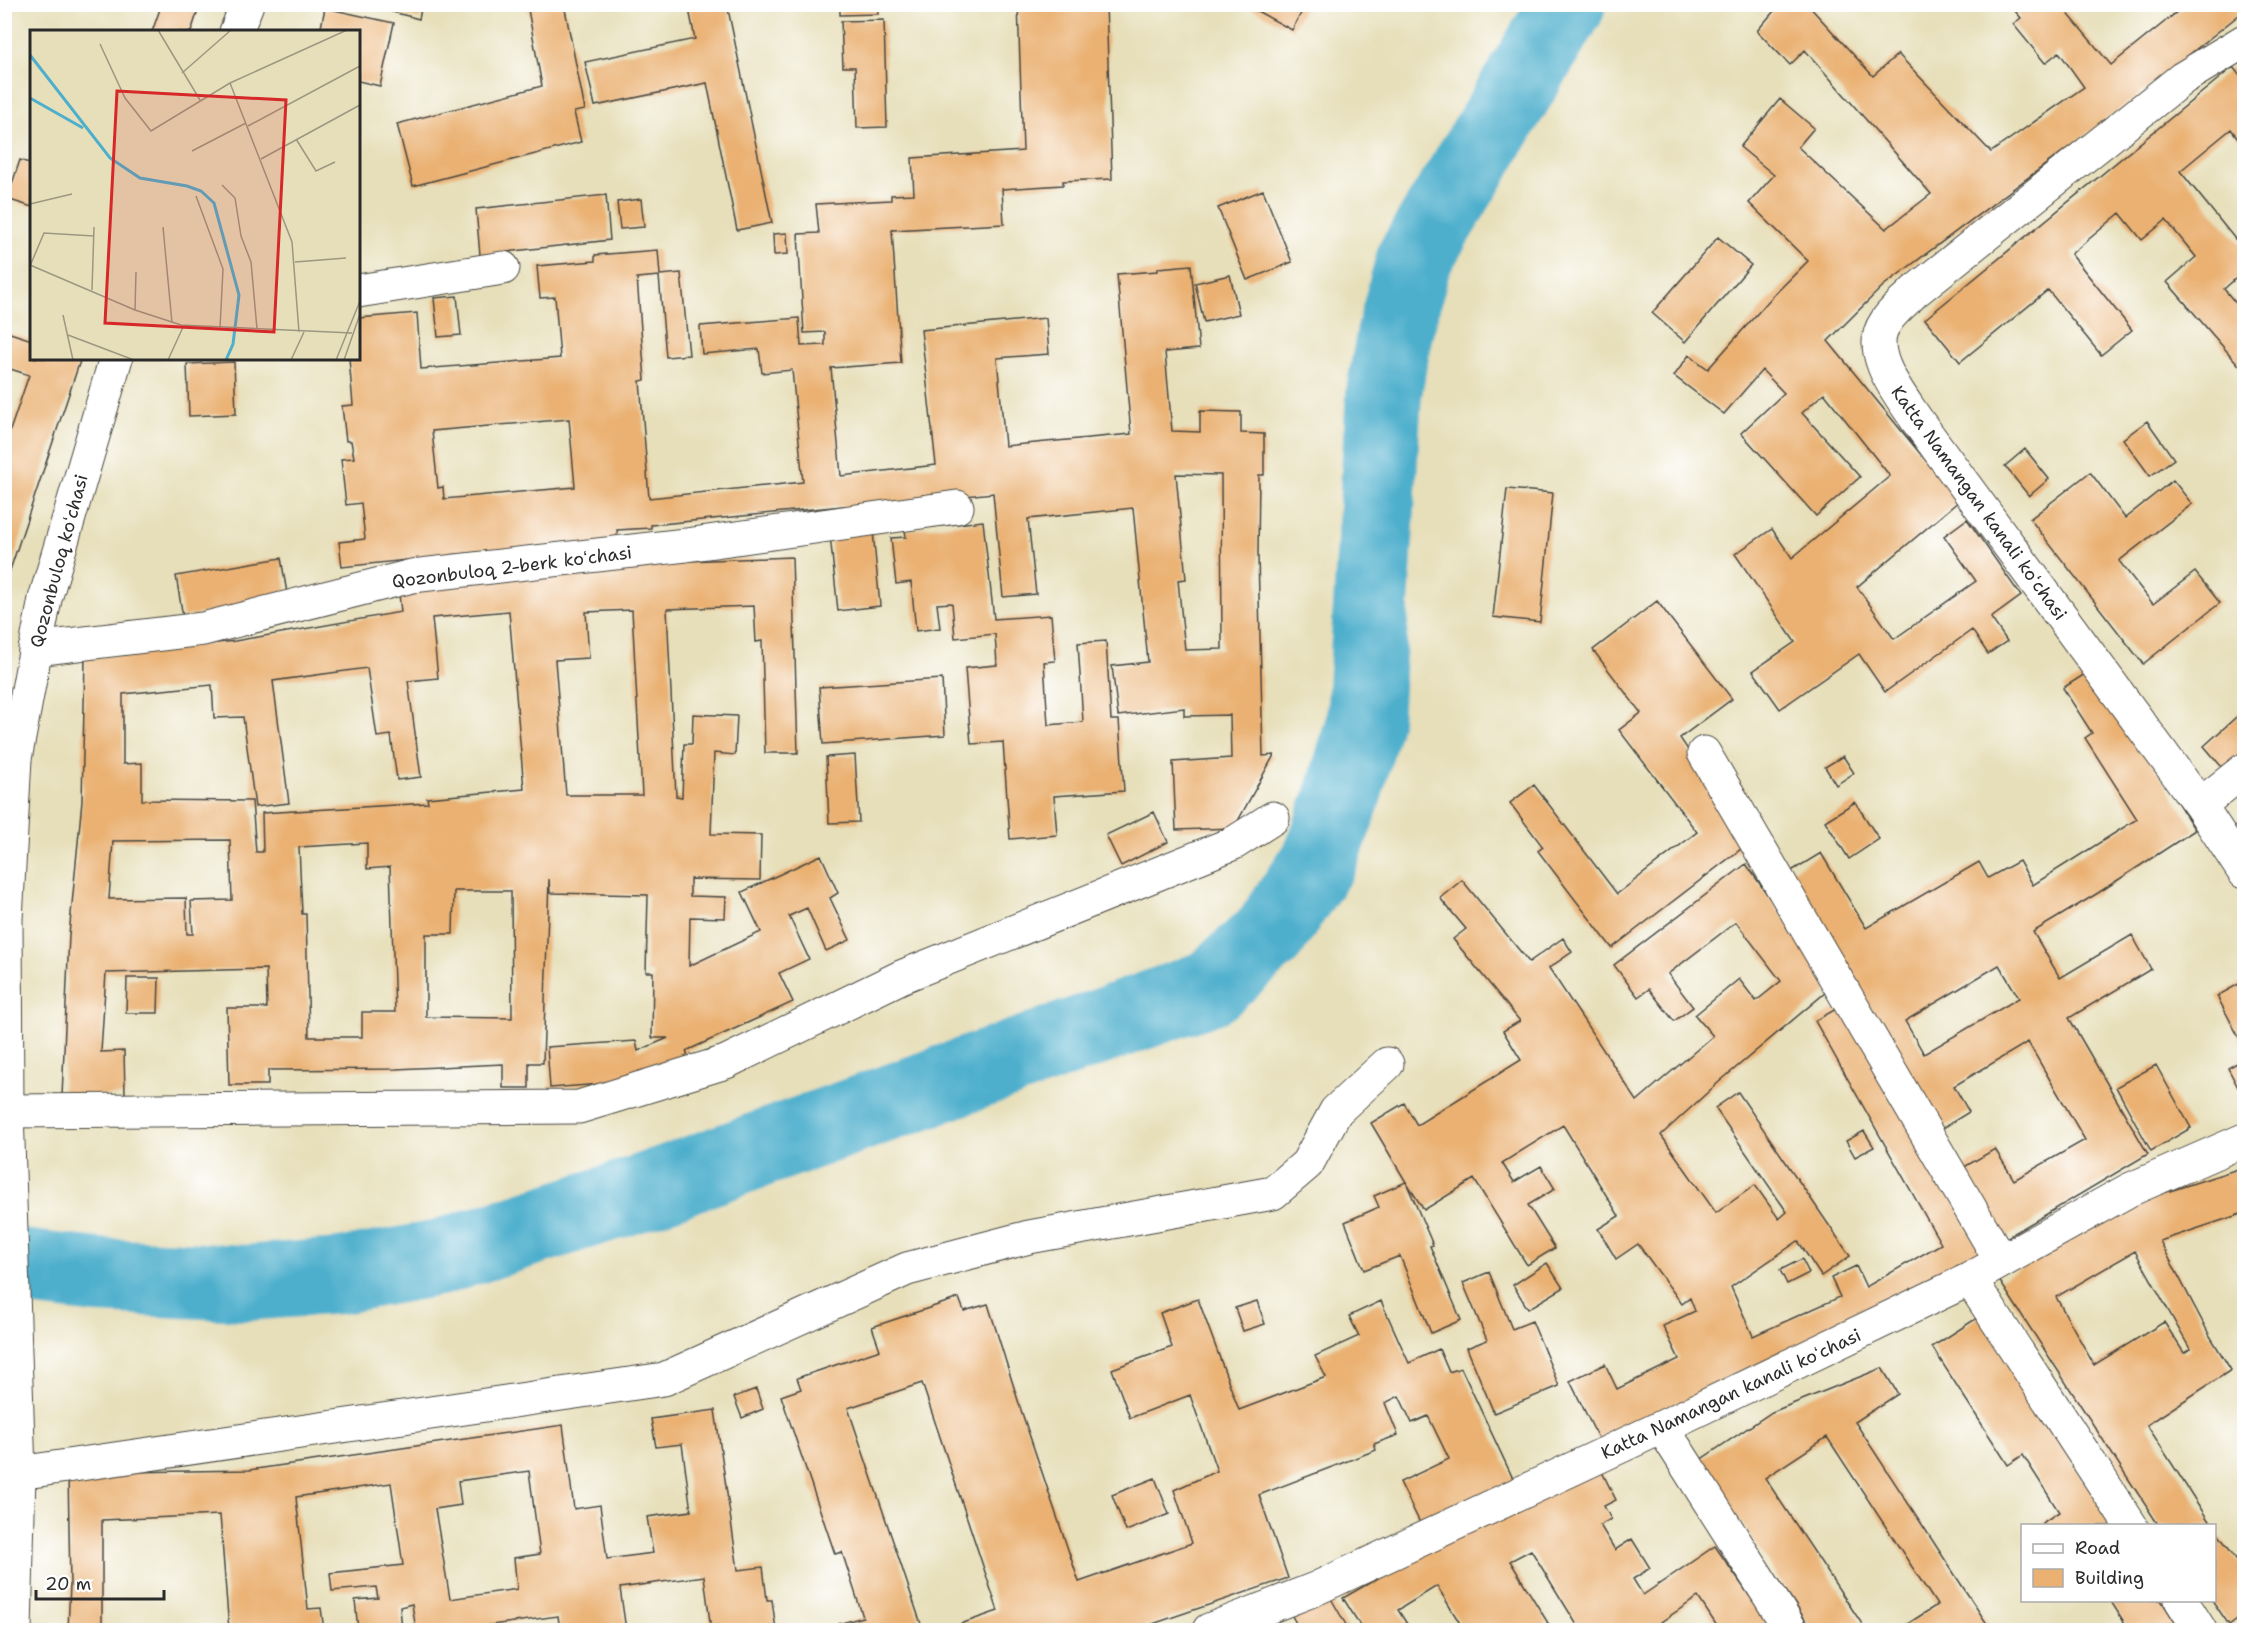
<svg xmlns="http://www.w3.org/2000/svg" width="2249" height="1635" viewBox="0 0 2249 1635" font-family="'Shantell Sans',sans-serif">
<rect width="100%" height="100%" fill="#fff"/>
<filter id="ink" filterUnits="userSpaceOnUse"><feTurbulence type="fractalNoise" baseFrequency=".0167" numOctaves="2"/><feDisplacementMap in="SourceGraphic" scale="12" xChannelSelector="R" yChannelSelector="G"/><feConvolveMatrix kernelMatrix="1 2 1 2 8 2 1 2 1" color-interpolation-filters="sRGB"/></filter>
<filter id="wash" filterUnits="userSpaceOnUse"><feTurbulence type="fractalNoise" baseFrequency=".008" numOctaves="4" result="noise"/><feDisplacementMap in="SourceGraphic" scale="24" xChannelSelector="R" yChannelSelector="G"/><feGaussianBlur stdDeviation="1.35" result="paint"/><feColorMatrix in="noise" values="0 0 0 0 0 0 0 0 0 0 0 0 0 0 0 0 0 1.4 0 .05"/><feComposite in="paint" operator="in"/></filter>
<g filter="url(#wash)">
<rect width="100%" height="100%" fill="#e7dfba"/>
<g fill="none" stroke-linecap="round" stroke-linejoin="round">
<!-- river -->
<path stroke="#4eafcc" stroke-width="76" d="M4,1265L97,1276L245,1283L340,1276L438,1258L631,1196L1211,987L1270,934L1321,857L1343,796L1364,721L1384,393L1395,331L1414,259L1568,4"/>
</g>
<g id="blocks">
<!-- building -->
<path fill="#eab172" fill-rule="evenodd" d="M200,4L191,32H152L160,9L146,4Z
M363,4H422L419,19Z
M527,4H564L585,110L574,112L581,142L413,186L397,124L542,86Z
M688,4H727L772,223L737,230L707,83L595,106L585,62L695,39Z
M840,4H877L878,14L840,15Z
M1018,4H1106L1112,179L1063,181V185L1002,189L1004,224L892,230L901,363L831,368L841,476L936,465L921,330L1046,318L1049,354L997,358L1005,446L1131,434L1117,274L1158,271V268L1191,265L1199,349L1165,352L1172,431L1200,432V411L1241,412V433L1264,434V475H1259L1258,555L1263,756L1274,755L1234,828L1176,830L1173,762L1231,758L1230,715L1184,716V708L1118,716L1112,666L1148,662L1133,508L1028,519L1036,594L1003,597L993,493L842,509L844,506L651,525V528L617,530L618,548L518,549L449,555V564L407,568L406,560L342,567L339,542L365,539L361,503L346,505L341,459L354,458L351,441H346L342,406L353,405L349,358H358V318L417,313L421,369L560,358L555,297L540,298L537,266L595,261V255L658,250L660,275L681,273L689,355L666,357L659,276L637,278L645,380L640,381L649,498L803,482L792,370L762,373L759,349L702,354L700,326L799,318L801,346L825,345V332L804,333L798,234L819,233L816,204L891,200V195L914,194L912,158L1023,151ZM569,419L575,487L444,499L443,487L438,488L432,431ZM1176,474L1221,475L1222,649L1185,650L1178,580L1186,579Z
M1244,4H1306L1292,30Z
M1780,4H1807L1873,76L1898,54L1991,152L2084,87L2059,52L2045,63L2013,24L2021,18L2009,4H2060L2111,65L2187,4H2244V11L2136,97L1883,286L1828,341L1959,501L1857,587L1894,639L1976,581L1944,536L1967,519L2021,596L1991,618L2007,641L1988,654L1972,630L1885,692L1859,654L1780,709L1753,671L1795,642L1735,554L1772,529L1792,558L1890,476L1824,393L1802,413L1860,477L1816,516L1741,433L1784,393L1762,370L1724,414L1674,376L1689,355L1708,369L1772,297L1808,261L1749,203L1774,175L1740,147L1780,99L1814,128L1798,147L1886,229L1931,194L1805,50L1790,65L1757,31Z
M325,8L394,23L380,86L358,81V32H320Z
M884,20L887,127L857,128L855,67H843L841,21Z
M2233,67L2244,81V146L2231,129L2180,171L2244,250V271L2224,289L2244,313V371L2167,282L2196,257L2166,220L2142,240L2120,213L2071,254L2132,330L2101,355L2048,290L1960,362L1925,319Z
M20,160L32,164V207L7,199Z
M1263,190L1292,262L1247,280L1218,208Z
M606,195L610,240L480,255L476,209Z
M641,199L644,227L620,229L617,202Z
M787,233L788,254L774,255L773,234Z
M1718,237L1751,265L1685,342L1652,313Z
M1230,275L1239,314L1204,322L1195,283Z
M457,296L461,335L438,337L434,298Z
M4,331L32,340V358H81L5,585L4,448L29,375L4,367Z
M234,362L236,414L189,416L187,364Z
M2147,421L2174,459L2150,476L2123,439Z
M2025,449L2049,479L2029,496L2005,466Z
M2090,472L2125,518L2173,480L2192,504L2119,561L2153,604L2195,572L2220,603L2143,664L2030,519Z
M1507,489L1553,493L1540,622L1493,617Z
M983,521L994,619L1051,615L1055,661L1044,662L1048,725L1083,722L1078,643L1106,641L1111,720H1119L1124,791L1054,796L1057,835L1010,839L1003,742L971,744L965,668L997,665L995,634L955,638L952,603L937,604L940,628L916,631L911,582L896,584L891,538L906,537L905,530Z
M873,531L880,606L838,611L830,535Z
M792,557L798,753H765L762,641L756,642L754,606L667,609L676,796L682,797L684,744H692L693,714L737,716L735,755L714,753L711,834L761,835L760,880L690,879V896L726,897L725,918L690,917L689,966L761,932L742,892L821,855L838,893L830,898L850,940L826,951L807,908L789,916L809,959L779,973L793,1002L686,1051L690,1061L640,1081L550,1088L547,1047L636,1041L638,1051L668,1038H652L653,972H646L648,895L550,893L549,879L543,1063H529V1088H503V1064L396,1069L268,1070V1085H229L227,1008H267L266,969L106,973L101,1052L124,1051L125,1095L62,1097L69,935L82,801L85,658L235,641L401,612L398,585L583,565ZM632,610L642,795H566L555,660L589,658L586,612ZM509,611L524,789L427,798L428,803L262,813L263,852H256L252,801L142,800V763L123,764V694L212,685L214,718L243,717L255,807L289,803L273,681L367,668L377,737L391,735L397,780L421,777L408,681L438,678L432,618ZM230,840L232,900L191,901L193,934H187L186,898L109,899L113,841ZM367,843V869L390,867L395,1012H362V1037H309L306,914H302L299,847ZM454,891H511L512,1018L426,1017V934H453Z
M281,558L288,599L183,617L176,576Z
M1657,601L1732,699L1680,738L1750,842L1612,948L1538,851L1543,847L1510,803L1534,785L1617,894L1697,832L1619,730L1641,713L1593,650Z
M2088,672L2121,714L2195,830L2098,893L2033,932L2060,978L2132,935L2151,969L2069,1018L2148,1154L2001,1241L1959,1170L1995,1149L2014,1180L2085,1140L2028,1042L1954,1086L1969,1112L1940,1130L1783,876L1821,853L1866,928L1979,862L1988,878L2019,861L2033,885L2137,819L2085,738L2092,733L2063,688ZM1999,965L2019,998L1924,1054L1905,1021Z
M942,679L945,735L823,744L819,687Z
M2244,710V756L2226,772L2204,746Z
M855,755L859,822L829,823L826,757Z
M1843,756L1854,773L1836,785L1825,767Z
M1855,802L1879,839L1849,859L1825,821Z
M1154,812L1168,842L1121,866L1106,835Z
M1746,864L1832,987L1719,1082L1661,1135L1716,1213L1755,1185L1779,1219L1787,1212L1715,1108L1738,1092L1850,1256L1821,1276L1798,1241L1731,1287L1753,1336L1840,1297L1831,1278L1856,1266L1866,1287L1941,1244L1815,1021L1843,1005L1986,1257L1601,1444L1570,1381L1605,1364L1617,1389L1679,1359L1663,1326L1695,1311L1690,1298L1682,1304L1638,1244L1616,1259L1598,1229L1619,1216L1563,1125L1502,1163L1514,1182L1541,1166L1555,1189L1528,1205L1555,1248L1527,1265L1474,1179L1424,1210L1406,1182L1433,1245L1430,1246L1461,1320L1431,1333L1400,1256L1364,1270L1345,1222L1379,1207L1374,1196L1406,1182L1371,1123L1404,1103L1417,1125L1521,1060L1503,1031L1520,1021L1453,939L1466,929L1440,898L1462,880L1529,962L1563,938L1572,952L1549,968L1637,1101L1713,1036L1695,1015L1739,979L1756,1001L1781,981L1736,922L1668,974L1693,1007L1674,1021L1649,989L1638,997L1614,965Z
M127,978H159L158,1013H126Z
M2244,981V1047L2217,996Z
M2244,1059V1099L2228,1068Z
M2156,1065L2191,1128L2151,1151L2116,1087Z
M1864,1131L1874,1147L1855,1157L1846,1141Z
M2244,1167V1213L2160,1241L2210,1336L2231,1370L2147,1425L2212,1526H2159L1999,1280L2139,1201ZM2135,1251L2190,1349L2184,1353L2164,1322L2094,1365L2056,1297Z
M1802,1259L1809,1273L1787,1284L1780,1270Z
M1547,1263L1563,1288L1528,1309L1513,1285Z
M1489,1272L1512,1329L1532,1321L1559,1386L1494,1413L1467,1348L1487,1340L1463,1283Z
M959,1298L964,1311L988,1304L1021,1410L1079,1582L1192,1543L1174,1490L1217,1471L1190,1395L1130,1418L1112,1369L1172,1347L1160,1313L1198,1299L1239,1410L1326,1377L1315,1356L1359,1336L1349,1316L1381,1301L1409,1363L1439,1349L1449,1372L1461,1368L1515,1483L1422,1527L1400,1482L1449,1459L1428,1416L1412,1423L1399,1396L1385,1403L1398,1435L1374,1444L1376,1450L1259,1495L1288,1578L1135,1630H943L998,1611L922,1383L848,1408L923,1630H837L835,1625L863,1617L842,1552L835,1554L781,1396L801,1389L797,1378L880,1350L872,1327Z
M1257,1301L1265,1324L1243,1331L1235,1308Z
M1980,1316L2113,1526H2044L2042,1523L2059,1512L2023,1455L2008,1465L1932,1347Z
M1882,1368L1898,1394L1855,1422L1991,1630H1898L1937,1605L1827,1437L1765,1478L1866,1630H1812L1700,1460L1772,1412Z
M756,1389L763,1409L742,1418L734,1397Z
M715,1410L738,1570L763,1567L767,1600H772L776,1630H711L704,1576L620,1588L626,1630H560L558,1616L455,1630H416L412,1604L400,1607L402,1630H358L355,1600L378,1598L376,1587L332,1591L330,1573L403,1565L391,1483L296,1497L308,1609L321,1608L324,1630H229L220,1515L102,1520V1630H68L70,1584L68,1473L249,1470L563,1425L574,1509L600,1505L607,1559L653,1553L647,1517L691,1511L682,1444L656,1447L651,1419ZM529,1471L540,1554L514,1558L517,1589L450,1599L435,1509L461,1505L458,1481Z
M1597,1462L1616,1500L1604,1506L1611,1519L1600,1525L1615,1550L1632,1539L1650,1568L1633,1579L1643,1595L1715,1546L1773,1630H1710L1717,1626L1698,1597L1661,1622L1666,1630H1580L1531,1550L1510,1561L1548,1623L1537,1630H1464L1437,1586L1398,1610L1411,1630H1363L1343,1598L1445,1540Z
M1155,1478L1169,1514L1126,1531L1112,1495Z
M2214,1528L2244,1570V1614L2229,1625L2212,1600H2214Z
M1329,1595L1349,1630H1300L1292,1616Z
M2110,1600H2161L2180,1630H2129Z"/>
</g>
</g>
<g filter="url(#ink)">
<use href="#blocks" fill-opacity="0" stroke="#474640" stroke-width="1.5"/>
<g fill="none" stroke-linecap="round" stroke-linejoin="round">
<!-- minor casing -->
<g stroke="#474640" stroke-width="35">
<path id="minor" d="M2244,41L2183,78L1914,292C1905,302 1892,311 1885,323C1865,352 1900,395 1916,419L2200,805L2244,872
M358,291L503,268
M35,649L203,629L412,576L686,545L957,507
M1704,753L2001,1261
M2200,805L2244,770
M7,1111L579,1107L726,1062L901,977L1234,843L1273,818
M1970,1279L2131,1526
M1662,1427L1791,1630
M19,1473L664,1379L907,1269L1029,1237L1273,1193L1307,1164L1336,1111L1387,1064
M2181,1600L2200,1630
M1209,1630L1315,1589L1662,1427L1970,1279L2129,1190L2244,1140"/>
</g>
<!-- major casing -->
<g stroke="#474640" stroke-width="35">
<path id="major" d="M236,32L247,4
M15,1630L19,1473L7,1111L6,919L15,759L45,599L116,358"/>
</g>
<!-- minor -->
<use href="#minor" stroke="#fff" stroke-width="33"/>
<!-- major -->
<use href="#major" stroke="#fff" stroke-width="33"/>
</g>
</g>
<g text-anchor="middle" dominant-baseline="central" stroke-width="5" stroke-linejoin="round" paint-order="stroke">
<!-- street labels -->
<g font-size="18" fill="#2b2b2b" stroke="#fff">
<text transform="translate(1979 503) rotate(54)">Katta Namangan kanali koʻchasi</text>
<text transform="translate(59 561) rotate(-75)">Qozonbuloq koʻchasi</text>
<text transform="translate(512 567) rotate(-7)">Qozonbuloq 2-berk koʻchasi</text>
<text transform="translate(1731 1394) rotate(-25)">Katta Namangan kanali koʻchasi</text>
</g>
</g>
<!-- overview -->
<g transform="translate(30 30)">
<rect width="330" height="330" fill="#e7dfba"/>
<path fill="none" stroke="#4eafcc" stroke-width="3" d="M0,25L80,128L110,148L157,156L171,161L184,173L209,265L203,314L196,330M0,68L53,98"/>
<path fill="none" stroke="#9c9781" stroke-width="1.5" d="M128,0L170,70M70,14L95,68L121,101L200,53L317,0M152,43L201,0M200,53L262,212L269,302M218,96L330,36M266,109L286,141L305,132M162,121L216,93M231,129L330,75M192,155L205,168L211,206L221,232L227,299M166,166L193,239L190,298M0,174L42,164M133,197L142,293M265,232L316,228M0,235L105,280L151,295L322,303M0,236L14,203L64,206M62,260L64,197M105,280L106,242M33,285L43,330M38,305L104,330M138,330L154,295M261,330L274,302M306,330L330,271M314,330L330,284"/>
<path fill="#d62828" fill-opacity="0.15" stroke="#d62828" stroke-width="3" d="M87,61L256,70L244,302L75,293Z"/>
<rect width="330" height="330" fill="none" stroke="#2b2b2b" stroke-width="3"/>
</g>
<!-- margin -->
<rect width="2249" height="1635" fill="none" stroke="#fff" stroke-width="24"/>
<!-- legend -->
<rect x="2021" y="1524" width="195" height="78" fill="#ffffff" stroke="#aaaaaa" stroke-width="1.5"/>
<rect x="2033" y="1544" width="30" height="9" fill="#ffffff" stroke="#aaaaaa" stroke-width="1.5"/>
<text x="2075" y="1554" font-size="18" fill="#2b2b2b">Road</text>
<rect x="2033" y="1569" width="30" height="18" fill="#eab172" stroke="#aaaaaa" stroke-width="1.5"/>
<text x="2075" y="1584" font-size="18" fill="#2b2b2b">Building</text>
<!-- scale -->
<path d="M36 1590v9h128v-9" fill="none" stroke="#2b2b2b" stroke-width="3"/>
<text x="45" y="1590" font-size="18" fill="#2b2b2b" stroke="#ffffff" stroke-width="4.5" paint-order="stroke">20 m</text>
</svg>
